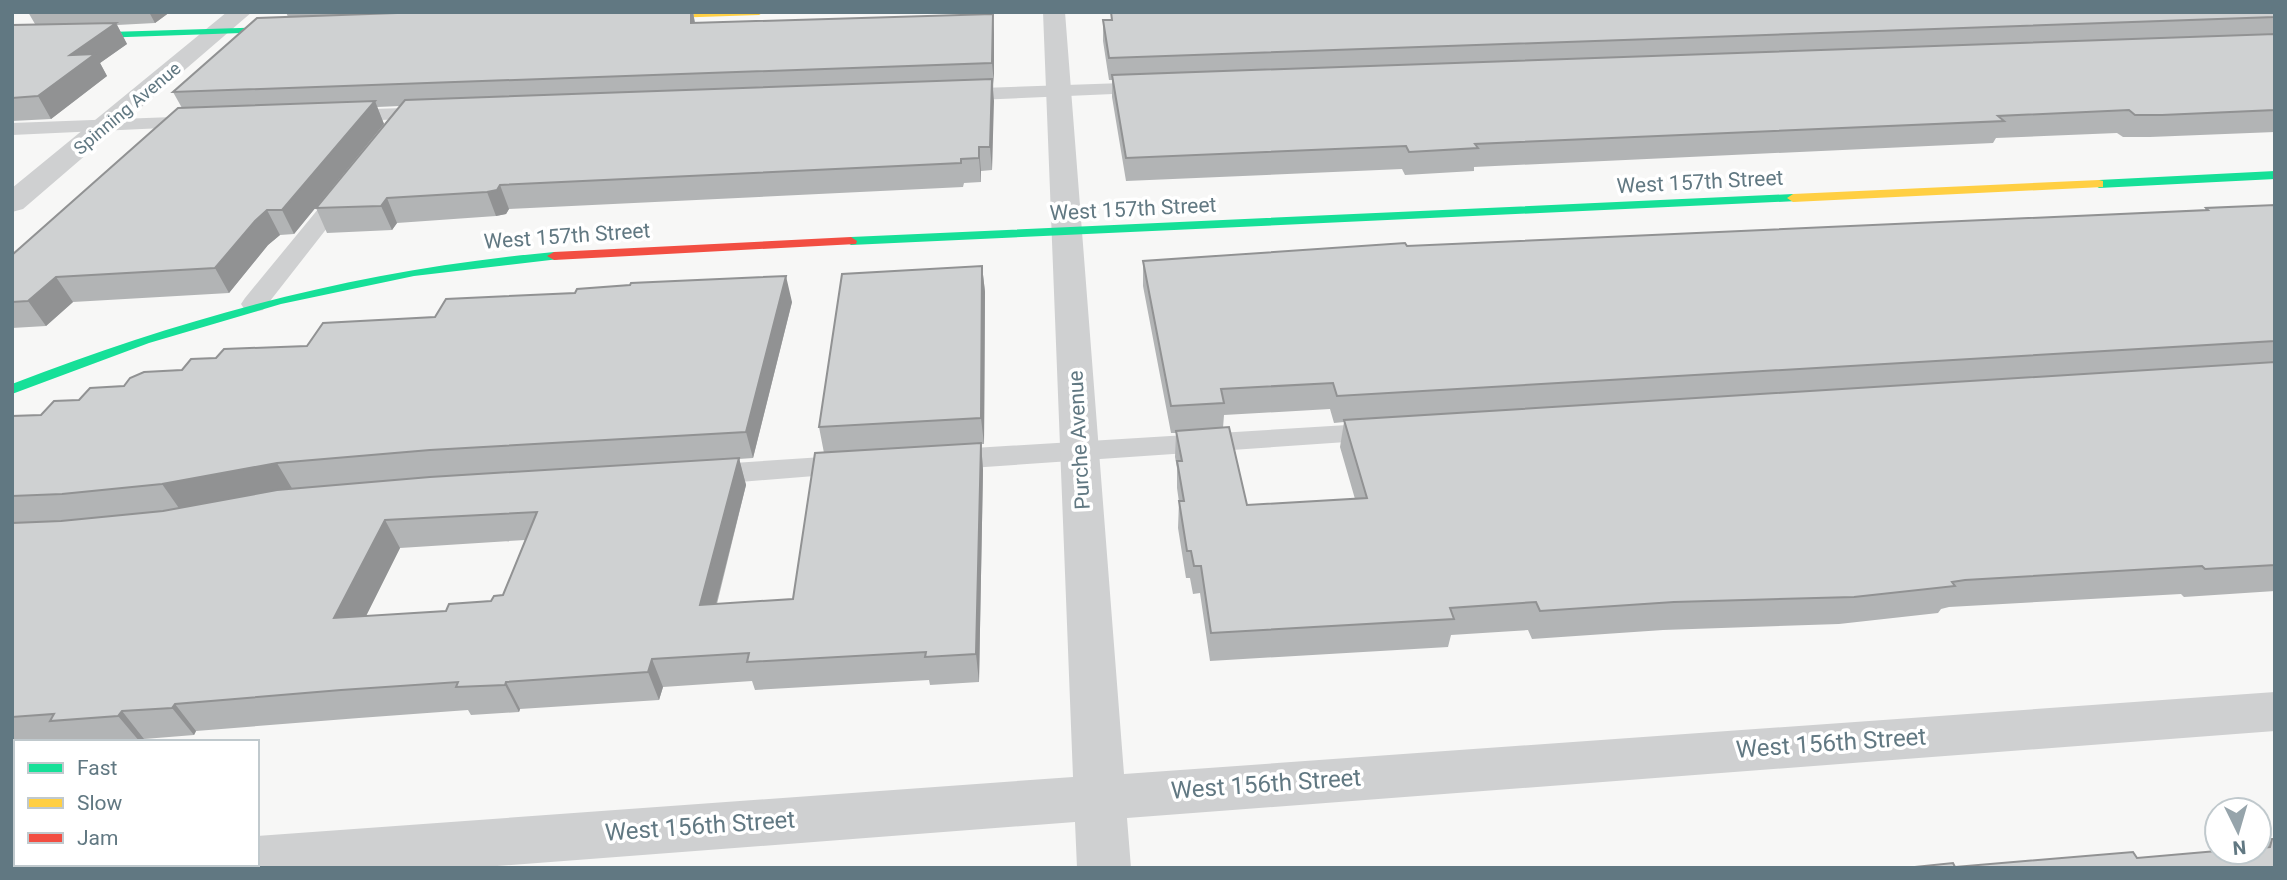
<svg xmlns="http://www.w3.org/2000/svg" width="2287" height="880" viewBox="0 0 2287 880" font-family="Roboto,sans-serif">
<rect width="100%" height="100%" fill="#f7f7f6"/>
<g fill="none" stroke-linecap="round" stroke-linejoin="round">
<!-- lane -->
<path fill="#cfd0d1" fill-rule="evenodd" d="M1152,82L1159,84L1162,88L1159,92L953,101L946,99L943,95L946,91L953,89Z
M435,107L442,109L445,113L442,117L341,122L334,120L331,116L334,112L341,110Z
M200,116L207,118L210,122L207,126L12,135V123Z
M345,184L353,186L356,191L263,310L254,312L245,310L241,304L245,298L337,186Z
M1380,423L1390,425L1395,432L1390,439L941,470L930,467L926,460L930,453L941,450Z
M853,455L864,458L868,465L864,472L703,485L692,482L688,475L692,468L703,465Z"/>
<!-- street -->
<path fill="#cfd0d1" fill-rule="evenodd" d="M227,12H252L23,209L12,212V188Z
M1043,12H1065L1124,774L2275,692V731L1127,818L1131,868H1077L1075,822L472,868H234L232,864H257V836L1073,777Z
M124,864H223L221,868H122Z"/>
<!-- fast -->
<path fill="#16e098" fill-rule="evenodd" d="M300,26V30L297,31L12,41V35Z
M2275,171V179L2099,188L2093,184L2099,180Z
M1793,194L1799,198L1797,201L851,245L845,241L851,237Z
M554,252L561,256L559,259L414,276L281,304L149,343L12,394V384C194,314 360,270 554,252Z"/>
<!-- slow -->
<path fill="#ffcf43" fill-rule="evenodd" d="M667,12H764L759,15L640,19L635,16L640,13Z
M2099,180L2103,181V187L1793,202L1787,198L1793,194Z"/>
<!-- jam -->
<path fill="#f24e42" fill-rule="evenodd" d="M851,237L857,241L856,244L554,260L547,256L554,252Z"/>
</g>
<!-- wall -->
<path fill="#b2b4b5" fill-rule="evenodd" d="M28,12H170L155,23L117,25L127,44L100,63L107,76L51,119L12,121V25L35,24Z
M286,12H693L695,23L993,14L994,35L992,170L981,171V182L964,183L963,187L509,209L506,214L496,216L397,223L392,230L327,233L316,208L400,106L377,107L384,124L294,234L280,235L268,245L229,293L73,302L46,326L12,328V255L182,108L173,92L288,17Z
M1111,12H2275V132L2150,137H2123L2117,133L1996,138L1993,143L1474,167V171L1405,175L1402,169L1126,181L1112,97V80H1109L1103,41V20H1111Z
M2275,205V591L2184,597L2181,594L1949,607L1941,609L1938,613L1839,624L1663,630L1532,639L1528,630L1451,635L1448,647L1210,661L1200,593L1193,594L1190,578H1186L1178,528L1179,502L1177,488V468L1175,457L1176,433H1171L1143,286V261L1407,246L2205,210L2206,208ZM1330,409L1334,423L1344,422L1340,447L1355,499L1247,505L1223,428L1224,415Z
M982,266L985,292L984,444H981L983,470L979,682L930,685L929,680L755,690L752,681L663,687L659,700L520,709L519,712L471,715L468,710L359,718L196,731L194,735L144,739L143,742H16V746H12V416L41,415L79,400L124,386L182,370L216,358L307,346L792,302L753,458L739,459L746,485L717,604L793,599L824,453L819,427ZM525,540L503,595L491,601L446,611L366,616L400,548Z
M2272,839L2275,868L1955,867L2137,858L2264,847Z"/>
<!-- shaded-wall -->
<path fill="#919293" d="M149,12H170L155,23Z
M691,12H693L695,24L691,23Z
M993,14L994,35V84L992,63Z
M116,23L127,44L100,63L107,76L51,119L38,96L70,55Z
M992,79L994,101L992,170L990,147Z
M375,101L384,124L294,234L282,210Z
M979,147L981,171V182L979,158Z
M500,185L509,209L506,214L496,216L487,192Z
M387,198L397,223L392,230L381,206Z
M267,210L280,235L268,245L229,293L215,268L255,221Z
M982,266L985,292L984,444L981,418Z
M786,276L792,302L753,458L746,432Z
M56,277L73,302L46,326L28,301Z
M981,443L983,470L979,682L976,654Z
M739,458L746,485L709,632L700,605Z
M277,463L293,490L181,511L162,484Z
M385,520L400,548L351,646L334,618Z
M652,659L663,687L659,700L648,672Z
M506,682L520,709L519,712L505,685Z
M175,704L196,731L194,735L172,708Z
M122,711L144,739L143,742H140L118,716Z"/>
<!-- building -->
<path fill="#cfd1d2" stroke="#919293" stroke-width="2" fill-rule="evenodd" d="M425,12H691V23L993,14L992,63L173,92L257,18Z
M1111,12H2275V17L1109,58L1103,20H1112Z
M116,23L70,55L95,54L38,96L12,98V25Z
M2275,34V110L2162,115H2135L2129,110L1998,116L2004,121L1475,144L1478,148L1409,152L1406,146L1126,158L1112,75Z
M992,79L990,147H979V158L961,159V163L500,185L497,190L487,192L387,198L381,206L316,208L405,100Z
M375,101L282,210H267L255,221L215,268L56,277L28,301L12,302V255L178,108Z
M2275,205V341L1337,396L1333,383L1221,389L1224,403L1171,406L1143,261L1405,243L1407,246L2208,210L2206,208Z
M982,266L981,418L819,427L842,274Z
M786,276L746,432L430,450L277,463L162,484L62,494L12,496V416L41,415L54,401L79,400L90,388L124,386L130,378L144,372L182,370L191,359L216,358L224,349L307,346L323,323L435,317L446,299L575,293L577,289L630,285L631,283Z
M2275,362V565L2205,569L2202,566L1965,580L1952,582L1955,586L1854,597L1674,602L1540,611L1536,602L1450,608L1454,619L1211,633L1201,566H1194L1191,551H1187L1179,501H1184L1177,461H1182L1176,431L1229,427L1247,505L1367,498L1344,420Z
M981,443L976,654L925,657L926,652L747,662L749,653L652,659L648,672L506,682L505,685L456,687L458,682L341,690L175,704L172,708L122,711L118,716L50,721L54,714L12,717V523L61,521L163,511L277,490L430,477L739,458L700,605L793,599L815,453ZM537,512L503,595L494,596L491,601L449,604L446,611L334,618L385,520Z
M2272,839H2275V868H1905L1953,863L1955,867L2133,852L2137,858L2217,851L2259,852V848L2270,847Z"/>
<g text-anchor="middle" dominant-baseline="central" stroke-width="7" stroke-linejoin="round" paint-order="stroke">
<!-- far-street labels -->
<g font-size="18" fill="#617882" stroke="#fff">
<text transform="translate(127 108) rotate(-40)">Spinning Avenue</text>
</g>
<!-- street labels -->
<g font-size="21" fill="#617882" stroke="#fff">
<text transform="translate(1700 182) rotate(-3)">West 157th Street</text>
<text transform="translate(1133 209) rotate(-3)">West 157th Street</text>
<text transform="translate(567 236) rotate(-4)">West 157th Street</text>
<text transform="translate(1079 440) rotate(-93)">Purche Avenue</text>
</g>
<!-- near-street labels -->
<g font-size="24" fill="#617882" stroke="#fff">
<text transform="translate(1831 743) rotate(-4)">West 156th Street</text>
<text transform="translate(1266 784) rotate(-4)">West 156th Street</text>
<text transform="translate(700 826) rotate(-4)">West 156th Street</text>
</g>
</g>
<!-- border -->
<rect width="2287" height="880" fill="none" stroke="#617882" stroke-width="28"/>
<!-- legend -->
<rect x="14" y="740" width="245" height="126" fill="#ffffff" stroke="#c0c9cd" stroke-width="2"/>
<rect x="28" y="763" width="35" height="10" fill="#16e098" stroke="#c0c9cd" stroke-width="2"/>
<text x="77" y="775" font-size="21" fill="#617882">Fast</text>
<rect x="28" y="798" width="35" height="10" fill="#ffcf43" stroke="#c0c9cd" stroke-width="2"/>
<text x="77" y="810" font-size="21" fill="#617882">Slow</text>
<rect x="28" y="833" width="35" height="10" fill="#f24e42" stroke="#c0c9cd" stroke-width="2"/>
<text x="77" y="845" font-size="21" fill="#617882">Jam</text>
<!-- north arrow -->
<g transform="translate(2238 831) rotate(175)"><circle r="33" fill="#ffffff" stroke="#c0c9cd" stroke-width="2"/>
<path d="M0-5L12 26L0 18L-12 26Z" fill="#96a4ab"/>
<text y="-10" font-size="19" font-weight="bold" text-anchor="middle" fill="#617882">N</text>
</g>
</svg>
